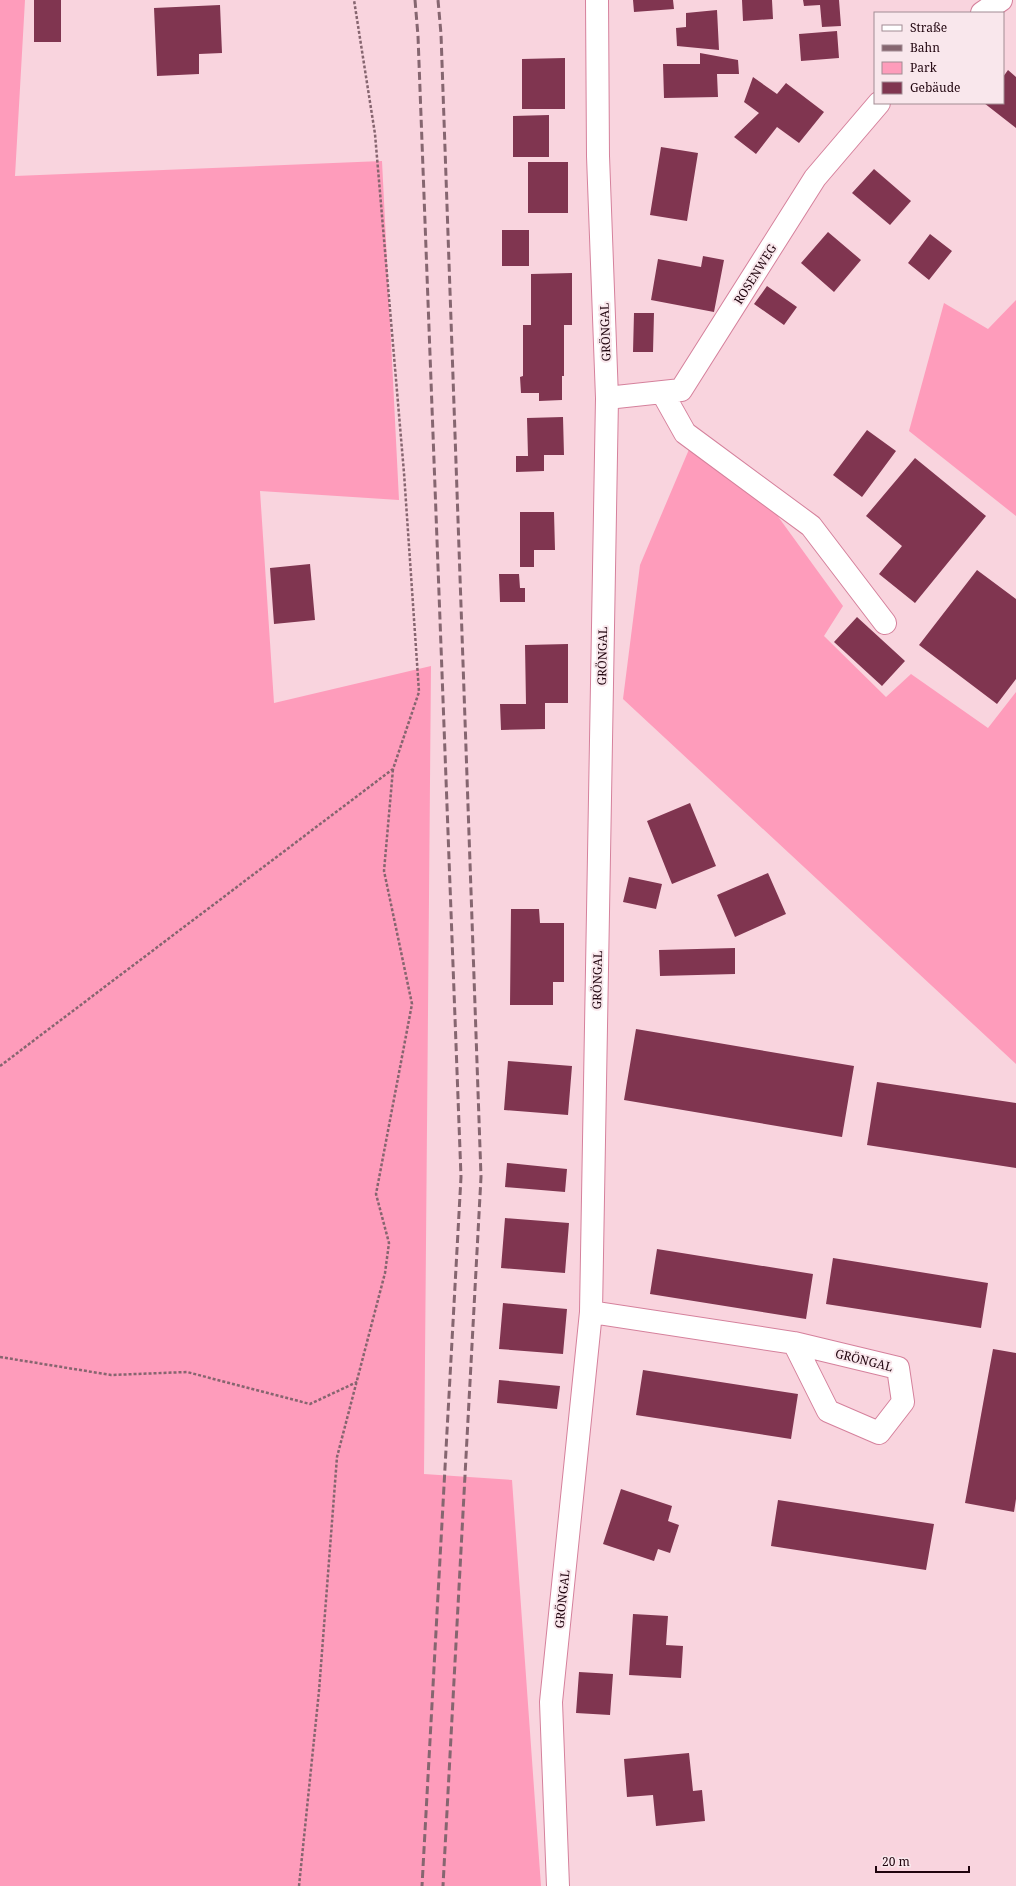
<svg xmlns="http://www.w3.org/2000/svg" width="1016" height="1886" viewBox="0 0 1016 1886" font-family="'Noto Serif',serif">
<rect width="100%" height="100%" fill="#f9d4de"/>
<!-- green -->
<path fill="#fe9cbb" d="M0,0H25L15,176L382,161L399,500L260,491L274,703L431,666L424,1474L512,1480L541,1886H0Z
M1016,300V516L909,431L944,303L988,329Z
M690,447L774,511L843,606L824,636L886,697L911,674L988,728L1016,692V1064L623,699L640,565Z"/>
<!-- building -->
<path fill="#803550" d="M34,0H61V42H34Z
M633,0H673L674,9L634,12Z
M742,0H772L773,19L743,21Z
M803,0H839L841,26L822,27L820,5L804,6Z
M220,5L222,53L199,54V74L157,76L154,8Z
M717,10L719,50L677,46L676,28L686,27V13Z
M837,31L839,58L801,61L799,34Z
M700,53L738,60L739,74H717L718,97L664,98L663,64H700Z
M565,58V109H522V59Z
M1008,70L1016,77V128L984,103H1003V77Z
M753,77L777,94L786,83L824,112L799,143L777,127L756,154L734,137L759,113L744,102Z
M549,115V157H513V116Z
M661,147L698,153L687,221L650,215Z
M528,162H568V213H528Z
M874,169L911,201L890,225L852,193Z
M502,230H529V266H502Z
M828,232L861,260L834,292L801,263Z
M930,234L952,251L929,280L908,263Z
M703,256L724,260L714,312L651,300L658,259L701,267Z
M572,273V325H564V376H562V400L539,401V393H521L520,377L523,376V325H531V274Z
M767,286L797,307L784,325L754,304Z
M634,313H654L653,352H633Z
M563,417L564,455H544V471L516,472V456H528L527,418Z
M867,430L896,451L862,497L833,475Z
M915,458L986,516L915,603L879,574L902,546L866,516Z
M520,512H554L555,550H534V567H520Z
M310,564L315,620L274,624L270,568Z
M977,570L1016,599V679L997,704L919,645Z
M499,574H519L520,588H525V602H500Z
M857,617L905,661L882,686L834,642Z
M568,644V703H545V729L501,730L500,704H526L525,645Z
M690,803L716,866L672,884L647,821Z
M768,873L786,914L735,937L717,895Z
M629,877L662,884L656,909L623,902Z
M511,909H539L540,923H564V982H553V1005H510Z
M735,948V974L660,976L659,950Z
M636,1029L854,1066L842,1137L624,1100Z
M508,1061L572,1066L568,1115L504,1110Z
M877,1082L1016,1103V1168L867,1145Z
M507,1163L567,1169L565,1192L505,1187Z
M505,1218L569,1223L565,1273L501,1268Z
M657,1249L813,1274L806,1319L650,1294Z
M833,1258L988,1283L981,1328L826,1304Z
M503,1303L567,1309L563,1354L499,1349Z
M993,1349L1016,1353V1499L1014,1512L965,1503Z
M643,1370L798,1394L791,1439L636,1415Z
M499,1380L560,1386L557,1409L497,1403Z
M621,1489L672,1506L668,1521L679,1525L670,1553L658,1549L654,1561L603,1544Z
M778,1500L934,1524L926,1570L771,1546Z
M633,1614L668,1616L666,1645L683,1646L681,1678L629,1675Z
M579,1672L613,1674L610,1715L576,1713Z
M689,1753L693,1791L702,1790L705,1821L656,1826L653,1795L627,1797L624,1759Z"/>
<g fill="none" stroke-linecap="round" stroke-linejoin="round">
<!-- minor casing -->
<g stroke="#d5819c" stroke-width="24">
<path id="minor" d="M982,13L1001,0
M662,392L685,433L811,526L885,623
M607,398L681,390L815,178L879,103
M591,1312L794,1343L828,1411L879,1433L903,1402L898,1368L794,1343
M558,1886L551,1702L591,1312L607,398L598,156L597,0"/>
</g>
<!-- path -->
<path stroke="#86656f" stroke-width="2.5" stroke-dasharray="3 2" stroke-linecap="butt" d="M0,1066L393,769L419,692L404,473L375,134L354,0
M0,1357L111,1375L187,1372L310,1404L357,1382
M299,1886L319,1691L337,1457L385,1273L389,1243L376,1194L412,1004L384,871L393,769"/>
<!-- minor -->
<use href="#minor" stroke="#fff" stroke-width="22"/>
<!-- rail -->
<path stroke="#866670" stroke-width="3" stroke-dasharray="8 4" stroke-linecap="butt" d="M415,0L418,36L461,1177L422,1886
M438,0L441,34L481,1177L443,1886"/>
</g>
<g text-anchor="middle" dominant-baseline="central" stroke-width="4" stroke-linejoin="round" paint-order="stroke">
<!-- street labels -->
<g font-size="12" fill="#1f030d" stroke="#f9e7ec">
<text transform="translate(755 274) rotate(-58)">ROSENWEG</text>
<text transform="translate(605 332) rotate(-92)">GRÖNGAL</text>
<text transform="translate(602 656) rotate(-89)">GRÖNGAL</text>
<text transform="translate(597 980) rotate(-89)">GRÖNGAL</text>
<text transform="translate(864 1360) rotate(14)">GRÖNGAL</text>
<text transform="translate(562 1599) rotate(-84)">GRÖNGAL</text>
</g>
</g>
<!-- legend -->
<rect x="874" y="12" width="130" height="92" fill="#f9e7ec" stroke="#a28c93"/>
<rect x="882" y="25" width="20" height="6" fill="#ffffff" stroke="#a28c93"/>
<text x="910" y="32" font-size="12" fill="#1f030d">Straße</text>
<rect x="882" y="45" width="20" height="6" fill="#866670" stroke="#a28c93"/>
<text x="910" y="52" font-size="12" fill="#1f030d">Bahn</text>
<rect x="882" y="62" width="20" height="12" fill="#fe9cbb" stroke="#a28c93"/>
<text x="910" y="72" font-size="12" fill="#1f030d">Park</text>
<rect x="882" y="82" width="20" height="12" fill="#803550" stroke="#a28c93"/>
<text x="910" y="92" font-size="12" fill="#1f030d">Gebäude</text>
<!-- scale -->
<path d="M876 1866v6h93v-6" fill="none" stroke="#1f030d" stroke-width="2"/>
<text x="882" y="1866" font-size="12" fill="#1f030d" stroke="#f9e7ec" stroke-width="3" paint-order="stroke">20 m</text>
</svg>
